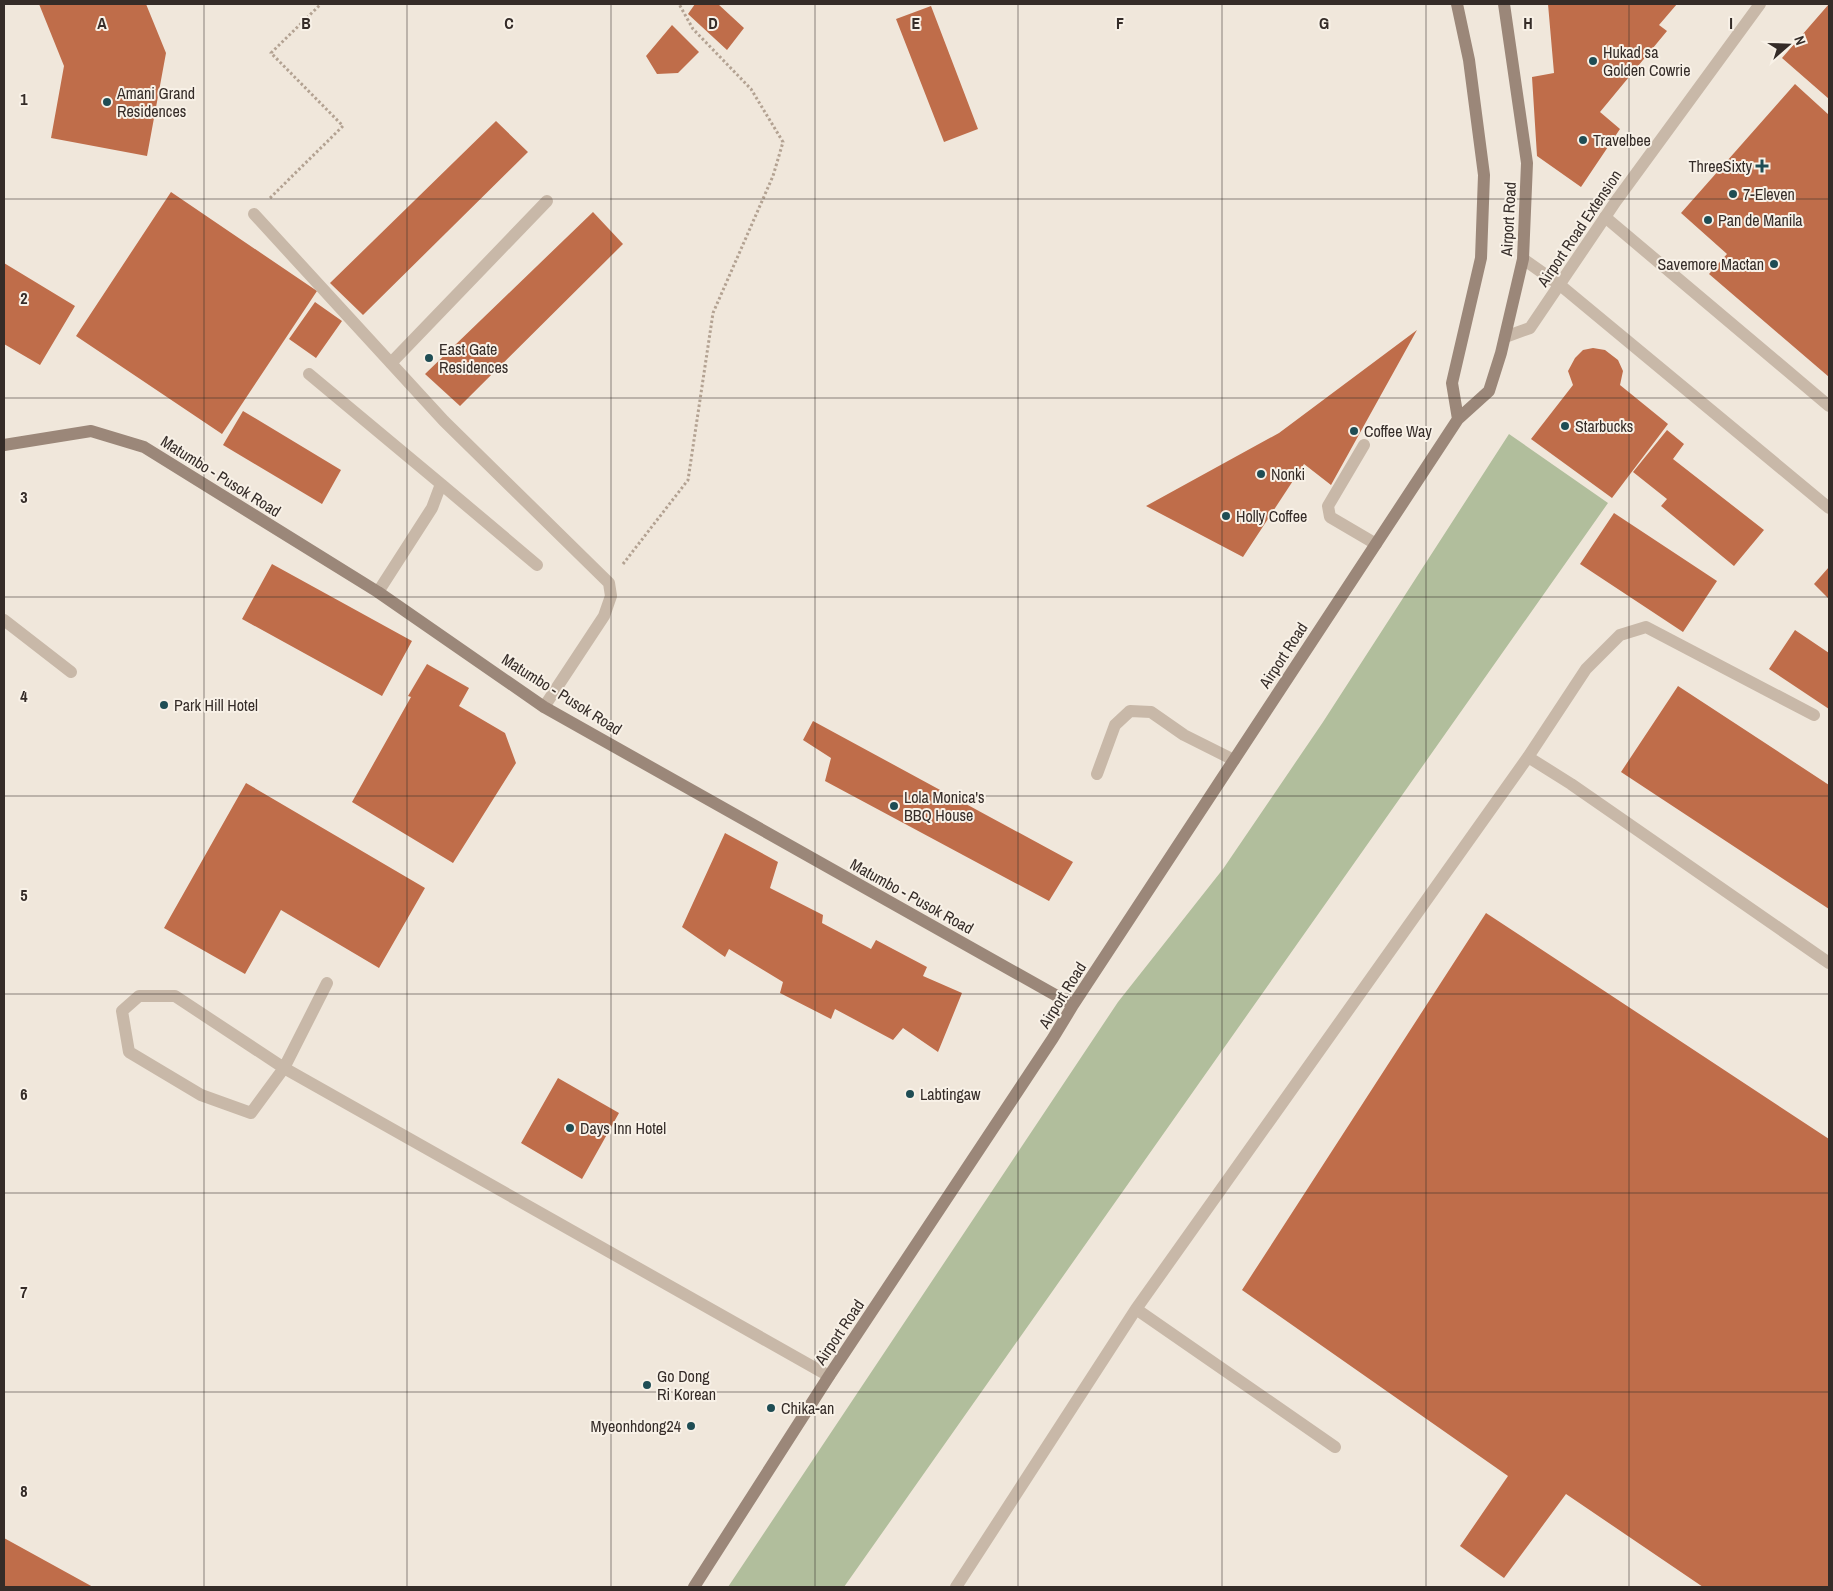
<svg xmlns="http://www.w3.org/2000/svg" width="1833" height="1591" viewBox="0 0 1833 1591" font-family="'Archivo Narrow',sans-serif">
<rect width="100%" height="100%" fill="#f0e7db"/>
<!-- green -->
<path fill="#b1be9c" d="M1509,434L1608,503L844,1587H728L1118,1002L1223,869L1323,722Z"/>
<!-- building -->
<path fill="#bf6d4a" d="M39,4H146L166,53L147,156L51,138L64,66Z
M695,4H718L744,28L727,50L688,14Z
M1548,4H1677L1659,25L1667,31L1600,112L1620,129L1581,187L1537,156L1532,77L1554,73Z
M1829,4V99L1782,58Z
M931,6L978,129L944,142L896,19Z
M672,25L699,52L678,73L657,74L646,56Z
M1795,84L1829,115V377L1709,274L1727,254L1681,213Z
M496,121L528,152L363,315L330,283Z
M171,192L317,291L222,434L76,336Z
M593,212L623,244L460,406L425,374Z
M4,263L75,306L40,365L4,344Z
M315,302L342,321L316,358L289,339Z
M1417,330L1331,485L1304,464L1243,557L1146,506L1279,433Z
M1593,348L1605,350L1618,360L1623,371L1620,385L1668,424L1612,498L1531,439L1573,385L1568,371L1575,358L1583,350Z
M243,411L341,470L322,504L223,445Z
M1667,430L1684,444L1673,459L1764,530L1734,566L1661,506L1667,499L1633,472Z
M1614,513L1717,581L1683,632L1580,564Z
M272,564L412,641L382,696L242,619Z
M1829,567V599L1814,584Z
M1795,630L1829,653V709L1769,669Z
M427,664L469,688L459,706L505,733L516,763L453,863L352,802L411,697L408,696Z
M1678,686L1829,785V909L1621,772Z
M813,721L1073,862L1049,901L825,781L831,758L803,740Z
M246,783L425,888L379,968L281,910L245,974L164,928Z
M725,833L778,862L770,888L823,915L822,923L871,949L876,940L927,967L923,976L962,993L938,1052L903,1028L893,1040L835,1009L831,1019L780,993L783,982L729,949L725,957L682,927Z
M1486,913L1829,1139V1587H1703L1566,1494L1504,1578L1460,1546L1508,1476L1242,1290Z
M558,1078L619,1113L582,1179L521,1143Z
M4,1538L93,1587H4Z"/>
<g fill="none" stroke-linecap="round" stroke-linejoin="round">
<!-- path -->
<path stroke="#b3a292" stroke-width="3" stroke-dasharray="2.5 2.5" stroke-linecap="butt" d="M270,198L343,126L271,53L321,4
M623,564L688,480L713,313L773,176L783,142L751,89L693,29L679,4"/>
<!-- lane -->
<path stroke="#c8b8a8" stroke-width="12" d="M1605,217L1829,406
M1523,259L1560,285L1829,508
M391,363L547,201
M309,374L441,484L432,508L378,592
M1364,445L1328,506L1330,517L1376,544
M441,484L537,565
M4,620L71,672
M1528,757L1571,784L1829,963
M1097,774L1115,725L1130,711L1151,712L1184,735L1234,760
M327,983L284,1068L251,1113L201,1095L129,1052L122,1011L139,996H175L284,1068L829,1376
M1136,1309L1335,1447
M956,1587L1136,1309L1528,757L1586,669L1620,635L1646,627L1814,715"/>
<!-- street -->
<path stroke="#c8b8a8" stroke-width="12" d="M254,214L444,421L609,583L611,596L604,616L544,707
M1505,337L1530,328L1616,201L1760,4"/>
<!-- secondary -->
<path stroke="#9b8779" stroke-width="12" d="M1457,4L1469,60L1484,175L1481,258L1452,383L1458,419
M4,445L91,431L144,447L378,592L544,707L1073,1005
M694,1587L829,1376L1053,1038L1073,1005L1458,419L1489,391L1501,353L1523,259L1527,163L1504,4"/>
</g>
<!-- grid -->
<path fill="none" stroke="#352c28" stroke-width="1" stroke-opacity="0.55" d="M204,4V1587M407,4V1587M611,4V1587M815,4V1587M1018,4V1587M1222,4V1587M1426,4V1587M1629,4V1587M4,199H1829M4,398H1829M4,597H1829M4,796H1829M4,994H1829M4,1193H1829M4,1392H1829"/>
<!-- markers -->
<g fill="#1f4d54" stroke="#f8f1e7" stroke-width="2">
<circle cx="1593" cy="61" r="5"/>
<circle cx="107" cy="102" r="5"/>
<circle cx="1583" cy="140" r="5"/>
<path d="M1759.5 158.5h5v5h5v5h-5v5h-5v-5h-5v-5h5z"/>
<circle cx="1733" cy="194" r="5"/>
<circle cx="1708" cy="220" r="5"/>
<circle cx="1774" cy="264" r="5"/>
<circle cx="429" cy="358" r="5"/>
<circle cx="1565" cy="426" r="5"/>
<circle cx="1354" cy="431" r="5"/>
<circle cx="1261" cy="474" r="5"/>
<circle cx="1226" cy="516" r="5"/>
<circle cx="164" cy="705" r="5"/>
<circle cx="894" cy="806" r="5"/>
<circle cx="910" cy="1094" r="5"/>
<circle cx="570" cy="1128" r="5"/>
<circle cx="647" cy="1385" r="5"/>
<circle cx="771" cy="1408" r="5"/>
<circle cx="691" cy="1426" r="5"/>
</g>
<g text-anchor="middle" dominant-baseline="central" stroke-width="4" stroke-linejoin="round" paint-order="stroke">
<!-- poi labels -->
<g font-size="16" fill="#352c28" stroke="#f8f1e7" text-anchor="start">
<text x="1603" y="52">Hukad sa<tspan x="1603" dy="18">Golden Cowrie</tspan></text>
<text x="117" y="93">Amani Grand<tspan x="117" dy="18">Residences</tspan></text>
<text x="1593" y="140">Travelbee</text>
<text x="1752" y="166" text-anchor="end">ThreeSixty</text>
<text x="1743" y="194">7-Eleven</text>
<text x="1718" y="220">Pan de Manila</text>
<text x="1764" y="264" text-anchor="end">Savemore Mactan</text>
<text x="439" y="349">East Gate<tspan x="439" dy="18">Residences</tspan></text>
<text x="1575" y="426">Starbucks</text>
<text x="1364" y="431">Coffee Way</text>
<text x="1271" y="474">Nonki</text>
<text x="1236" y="516">Holly Coffee</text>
<text x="174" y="705">Park Hill Hotel</text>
<text x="904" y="797">Lola Monica's<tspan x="904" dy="18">BBQ House</tspan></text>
<text x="920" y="1094">Labtingaw</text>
<text x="580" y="1128">Days Inn Hotel</text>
<text x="657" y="1376">Go Dong<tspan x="657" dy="18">Ri Korean</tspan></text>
<text x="781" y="1408">Chika-an</text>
<text x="681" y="1426" text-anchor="end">Myeonhdong24</text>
</g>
<!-- street labels -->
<g font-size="16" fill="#352c28" stroke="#f8f1e7">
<text transform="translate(1508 219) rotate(-87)">Airport Road</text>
<text transform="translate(1579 228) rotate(-56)">Airport Road Extension</text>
<text transform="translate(221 476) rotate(32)">Matumbo - Pusok Road</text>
<text transform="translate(1283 655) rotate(-57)">Airport Road</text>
<text transform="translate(562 694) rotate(32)">Matumbo - Pusok Road</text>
<text transform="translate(912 896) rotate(29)">Matumbo - Pusok Road</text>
<text transform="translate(1062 995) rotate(-58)">Airport Road</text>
<text transform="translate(839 1332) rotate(-56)">Airport Road</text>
</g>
</g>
<g font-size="16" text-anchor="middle" font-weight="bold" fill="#352c28" stroke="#f8f1e7" stroke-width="4" stroke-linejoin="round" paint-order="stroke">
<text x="102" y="29">A</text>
<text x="306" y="29">B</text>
<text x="509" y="29">C</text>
<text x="713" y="29">D</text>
<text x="916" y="29">E</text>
<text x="1120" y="29">F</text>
<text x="1324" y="29">G</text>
<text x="1528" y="29">H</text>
<text x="1731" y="29">I</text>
<text x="24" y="105">1</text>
<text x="24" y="304">2</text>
<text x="24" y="503">3</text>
<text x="24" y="702">4</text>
<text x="24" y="901">5</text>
<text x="24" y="1100">6</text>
<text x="24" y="1298">7</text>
<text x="24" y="1497">8</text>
</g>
<!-- border -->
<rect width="1833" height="1591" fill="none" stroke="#352c28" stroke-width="10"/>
<!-- north arrow -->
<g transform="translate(1788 45) rotate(70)" stroke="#f8f1e7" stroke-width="4" paint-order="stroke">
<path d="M0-4L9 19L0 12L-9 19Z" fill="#352c28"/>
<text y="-8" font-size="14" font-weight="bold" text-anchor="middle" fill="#352c28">N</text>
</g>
</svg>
